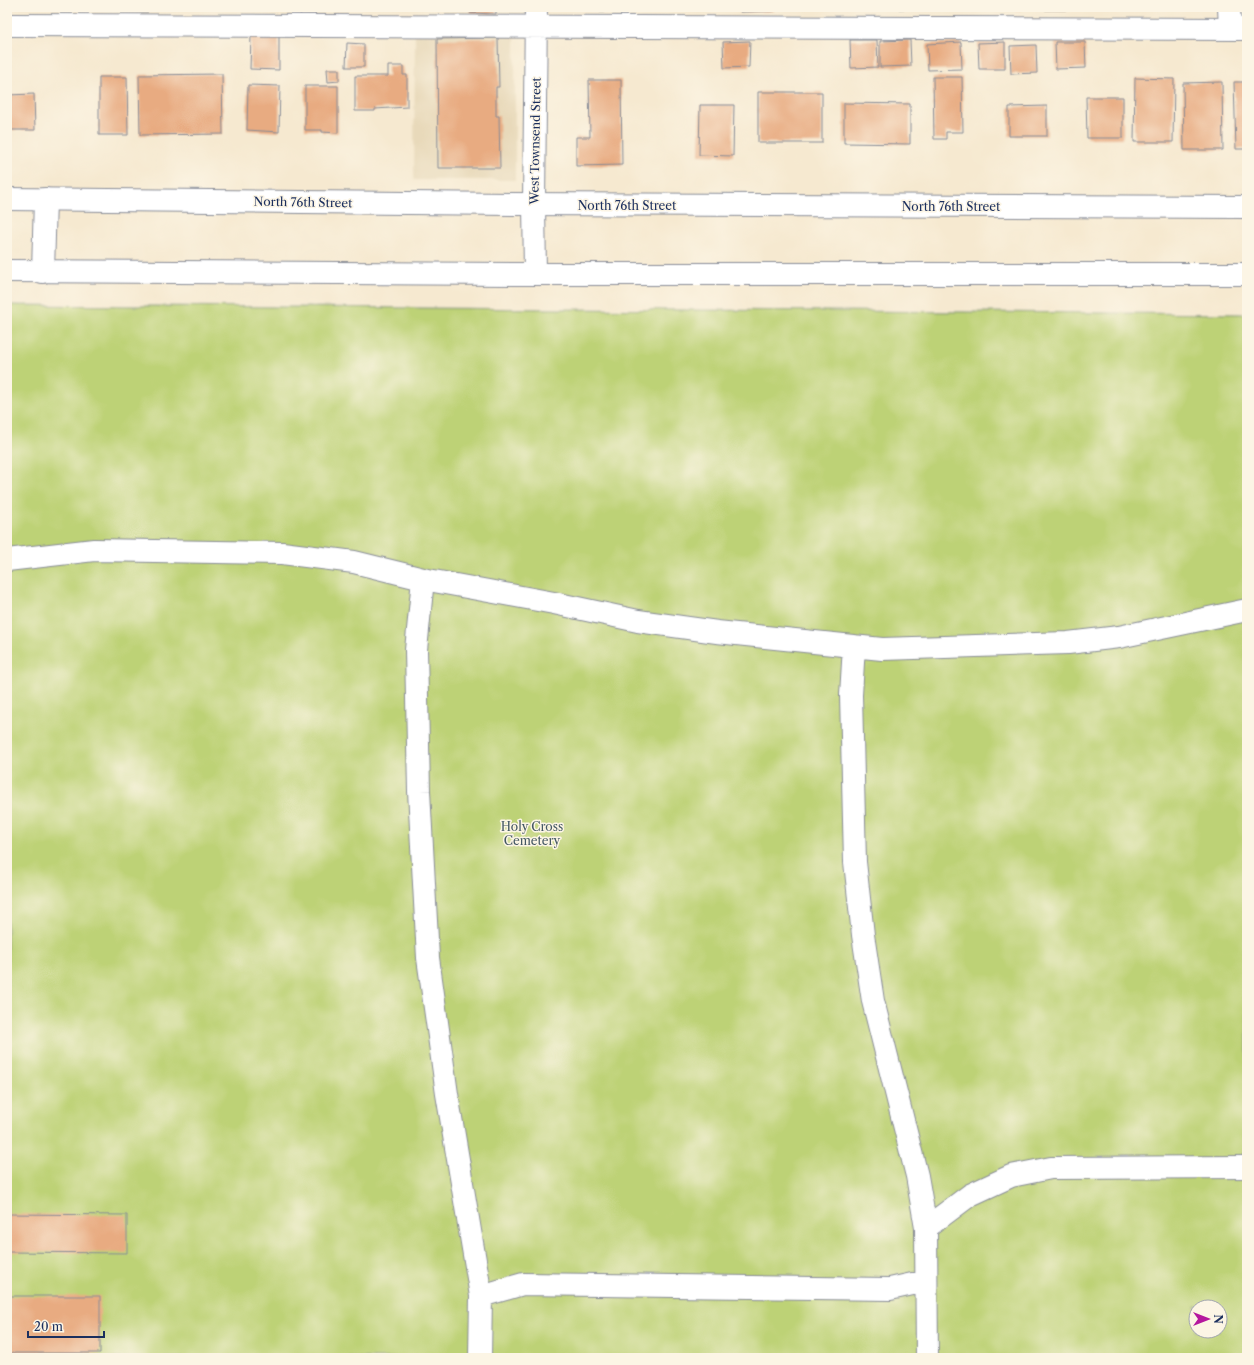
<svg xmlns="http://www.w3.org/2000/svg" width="1254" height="1365" viewBox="0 0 1254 1365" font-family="'Libre Caslon Text',serif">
<rect width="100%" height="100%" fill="#fcf5e5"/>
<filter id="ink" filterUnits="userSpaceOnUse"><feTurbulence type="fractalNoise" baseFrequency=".025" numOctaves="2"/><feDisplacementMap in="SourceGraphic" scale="8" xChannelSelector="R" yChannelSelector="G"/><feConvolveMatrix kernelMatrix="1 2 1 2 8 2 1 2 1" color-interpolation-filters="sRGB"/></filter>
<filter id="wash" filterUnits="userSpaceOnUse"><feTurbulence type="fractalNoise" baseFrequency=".012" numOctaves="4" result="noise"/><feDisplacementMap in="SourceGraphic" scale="16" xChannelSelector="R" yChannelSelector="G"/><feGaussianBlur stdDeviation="0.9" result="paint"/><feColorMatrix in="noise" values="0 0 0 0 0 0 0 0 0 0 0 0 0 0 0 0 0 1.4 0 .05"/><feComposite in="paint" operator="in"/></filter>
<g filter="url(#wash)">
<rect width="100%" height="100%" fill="#f6e9d0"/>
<!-- built -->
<path fill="#e8d9ba" d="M415,30L515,31V180H414Z"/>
<!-- green -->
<path fill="#bdd276" stroke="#6c806a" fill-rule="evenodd" d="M7,305L1247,314V1358H7ZM1196,1307H1220V1331H1196Z"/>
<g id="blocks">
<!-- building -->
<path fill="#e8ab81" d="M270,7H291V9H270Z
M470,7H496V14L470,13Z
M596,7H621V11H596Z
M740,7H773L774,11L740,12Z
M796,7H815V8L796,9Z
M899,7H924V8L899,9Z
M943,7H964V8L943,9Z
M1004,7H1022V10H1004Z
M1045,7H1067V10H1045Z
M251,36H279V70L250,69Z
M498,38L499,87H496V116H499L500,168H438L437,39Z
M850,40H877L878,67L851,68Z
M910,40L911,66L880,67V41Z
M750,41L749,67L724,68L723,42Z
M961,42L962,69L928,70L927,44Z
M1005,42V69H979L978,43Z
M1055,42H1085L1086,68L1056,69Z
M347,43L364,44V67H346Z
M1036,45L1037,73L1011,74L1010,46Z
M7,53H10V85H7Z
M388,66H403V75H407V107L375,109V111H355V76H388Z
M327,69H339V81L328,82Z
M222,74L223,134L140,135L139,75Z
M99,77H127L128,135H99Z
M933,77H962L963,132H946V139H934Z
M1135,78L1174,79L1173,142H1134Z
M589,80H621L622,165L576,166V137H590Z
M1222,82L1223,150H1184L1183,83Z
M1234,82H1247V149H1236Z
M248,85L280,86L279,132L247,130Z
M305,86H338V133L322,132V130H305Z
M758,92H822V143H758Z
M34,94L35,130H7V95Z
M1086,97H1123V138H1087Z
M844,103L910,104V144L844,143Z
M700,105H734L733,156L699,155Z
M1047,106V136H1009V107Z
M7,1214L127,1215V1253L7,1252Z
M7,1296H100V1353H7Z"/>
</g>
</g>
<g filter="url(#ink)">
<use href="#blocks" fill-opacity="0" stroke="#888c97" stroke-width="1"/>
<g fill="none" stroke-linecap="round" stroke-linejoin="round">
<!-- minor casing -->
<g stroke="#888c97" stroke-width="24">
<path id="minor" d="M1229,7L1230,29
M7,25L1247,29
M43,272L45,199
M535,274L534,204L536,7
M7,560L94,550L282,553L354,562L423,579L554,603L638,621L717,632L882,649L1068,643L1119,637L1247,610
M423,579L416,650L419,791L428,958L447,1094L481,1296L480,1358
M854,646L851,695L855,862L863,935L873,1001L917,1176L926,1228L927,1358
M926,1228L970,1195L1011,1176L1051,1168L1247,1167
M481,1296L523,1284L890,1289L926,1281"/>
</g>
<!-- major casing -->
<g stroke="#888c97" stroke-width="24">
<path id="major" d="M7,199L512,204L1247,207
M7,271L516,274H1247"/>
</g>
<!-- minor -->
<use href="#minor" stroke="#fff" stroke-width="22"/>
<!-- major -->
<use href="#major" stroke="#fff" stroke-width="22"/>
</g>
</g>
<g text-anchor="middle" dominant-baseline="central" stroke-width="3" stroke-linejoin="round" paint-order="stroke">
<!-- street labels -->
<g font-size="12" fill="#1b2f5e" stroke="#fcf5e5">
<text transform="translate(535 141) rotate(-89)">West Townsend Street</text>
<text transform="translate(303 202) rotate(1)">North 76th Street</text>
<text x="627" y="205">North 76th Street</text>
<text x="951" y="206">North 76th Street</text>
</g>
<!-- park labels -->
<g font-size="12" fill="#445864" stroke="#fcf5e5">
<text x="532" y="826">Holy Cross<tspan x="532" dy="14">Cemetery</tspan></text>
</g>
</g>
<!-- margin -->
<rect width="1254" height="1365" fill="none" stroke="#fcf5e5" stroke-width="24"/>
<!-- north arrow -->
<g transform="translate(1208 1319) rotate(90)"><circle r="19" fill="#fcf5e5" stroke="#a2a6af"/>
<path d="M0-3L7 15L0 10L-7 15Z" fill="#b5179e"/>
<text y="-6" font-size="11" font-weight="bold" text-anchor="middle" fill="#1b2f5e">N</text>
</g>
<!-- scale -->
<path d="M28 1331v6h76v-6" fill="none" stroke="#1b2f5e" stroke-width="2"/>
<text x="34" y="1331" font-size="12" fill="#1b2f5e" stroke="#fcf5e5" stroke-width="3" paint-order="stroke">20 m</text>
</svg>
